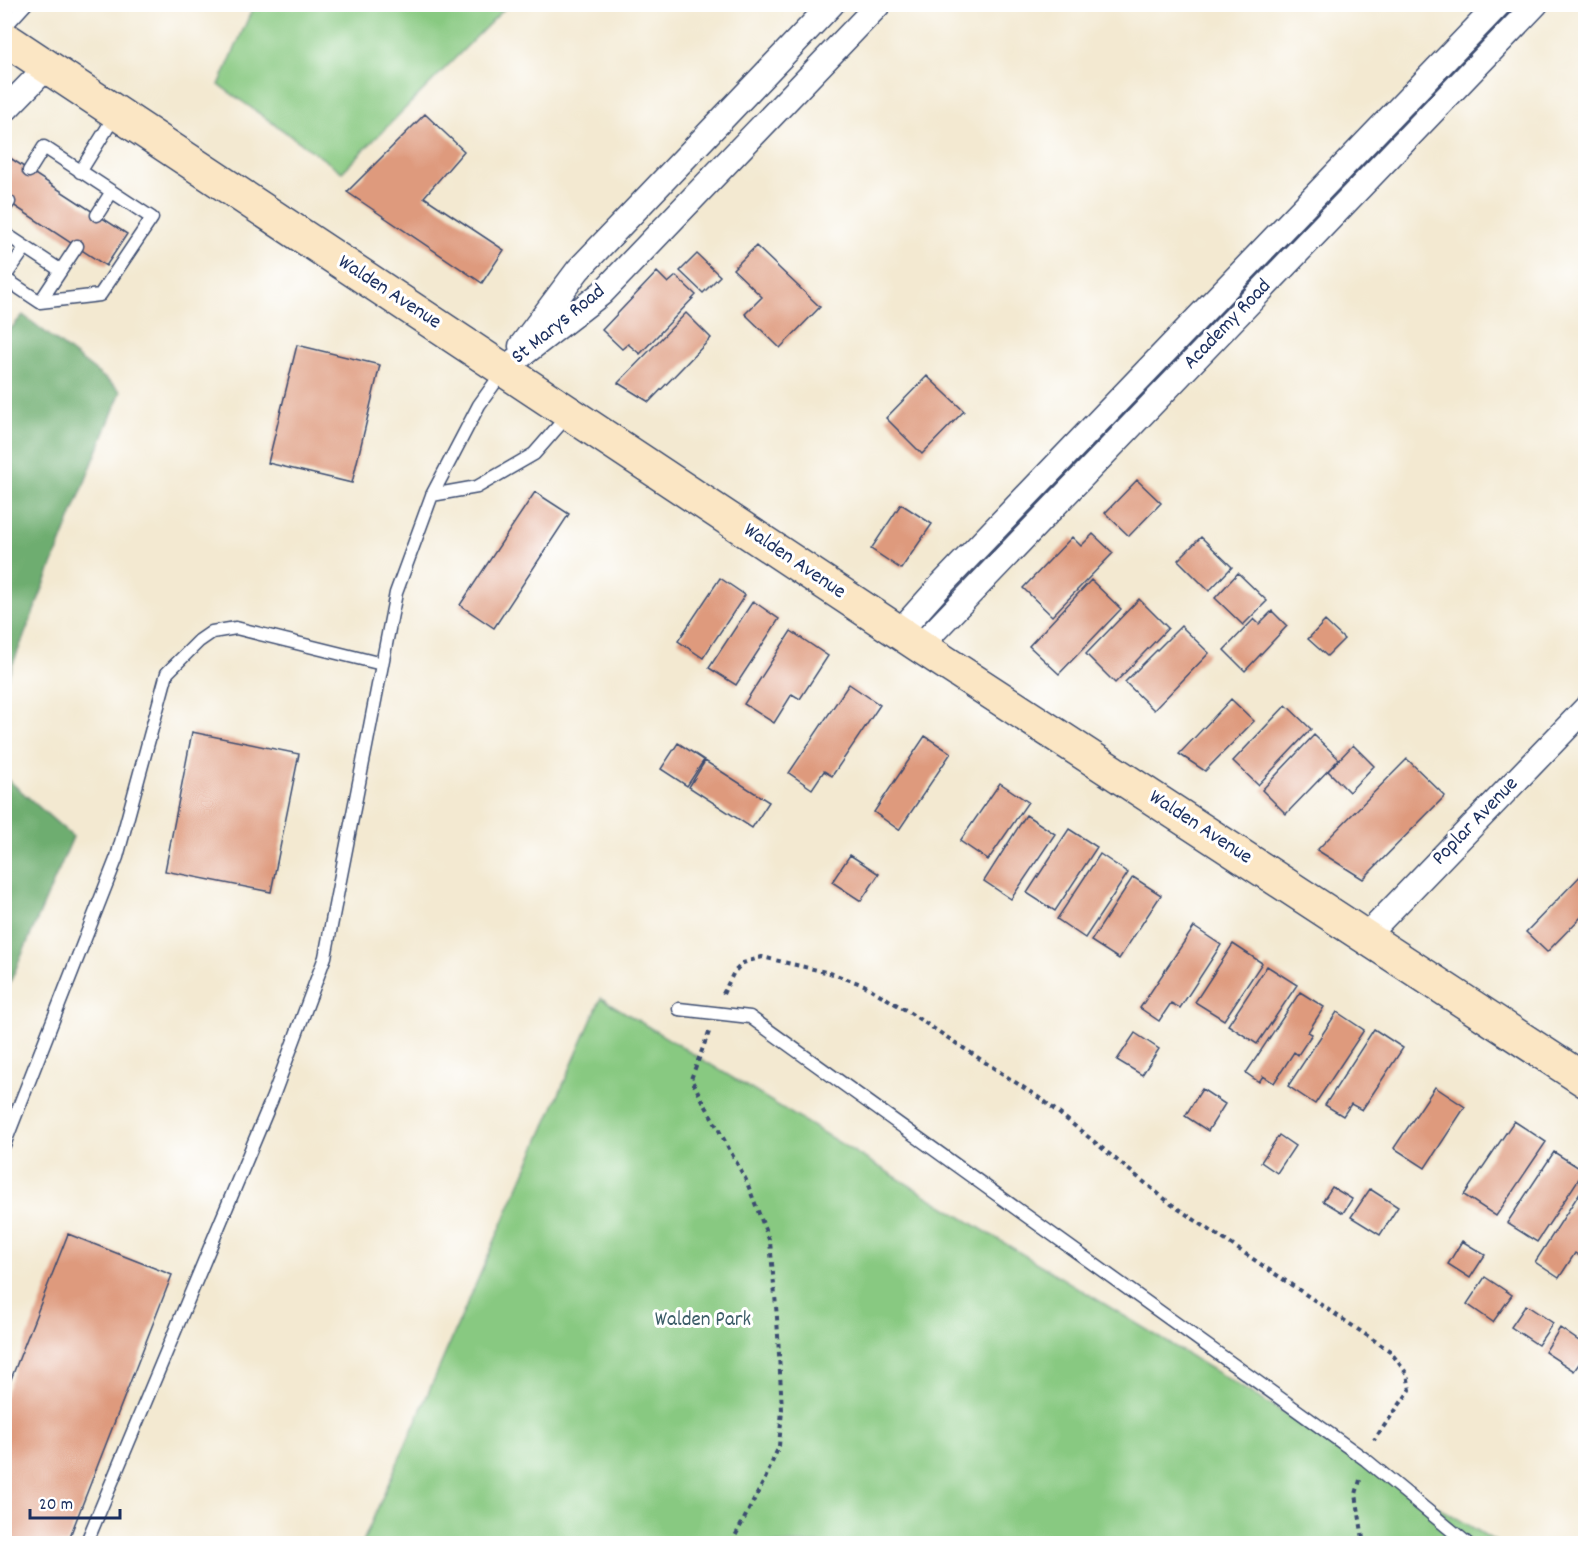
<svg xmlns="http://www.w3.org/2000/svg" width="1590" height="1548" viewBox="0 0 1590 1548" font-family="Dekko,sans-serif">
<rect width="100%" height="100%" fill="#fff"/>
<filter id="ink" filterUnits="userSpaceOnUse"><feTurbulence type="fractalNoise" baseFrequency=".0167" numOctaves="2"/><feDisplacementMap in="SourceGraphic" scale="12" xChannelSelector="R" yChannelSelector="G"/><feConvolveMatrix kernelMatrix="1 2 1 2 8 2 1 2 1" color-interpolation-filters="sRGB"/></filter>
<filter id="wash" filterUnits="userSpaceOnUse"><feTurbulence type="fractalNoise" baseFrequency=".008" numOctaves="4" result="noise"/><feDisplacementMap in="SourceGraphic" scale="24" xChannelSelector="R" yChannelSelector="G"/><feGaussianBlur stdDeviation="1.35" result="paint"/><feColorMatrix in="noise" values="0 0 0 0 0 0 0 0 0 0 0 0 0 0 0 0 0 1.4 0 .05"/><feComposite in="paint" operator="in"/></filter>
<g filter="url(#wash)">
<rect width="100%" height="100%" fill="#f3e9d1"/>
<!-- green -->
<path fill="#88c981" stroke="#527c70" stroke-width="1.5" d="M254,5V4L508,5L342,172L219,85Z
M601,998L1498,1543L362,1544Z"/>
<!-- forest -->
<path fill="#6ead6f" stroke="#446e66" stroke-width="1.5" d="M23,315L121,391L5,684V335Z
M5,777L73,837L5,994Z"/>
<g id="blocks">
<!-- building -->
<path fill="#de9a7d" d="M425,114L464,151L424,197L504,250L482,283L347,192Z
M4,154L127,234L106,266L4,199Z
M756,246L820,307L780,348L745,314L762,297L733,269Z
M697,254L720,276L703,293L680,271Z
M657,272L668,283L676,276L696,295L640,354L628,344L622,349L602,330Z
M686,313L711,338L649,402L618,383Z
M297,345L380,365L352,483L268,463Z
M927,376L964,411L922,454L886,418Z
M1137,480L1161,503L1129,536L1105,513Z
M535,492L569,514L494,628L460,605Z
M901,504L932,524L901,569L871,549Z
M1093,534L1113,553L1052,616L1023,588L1072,537L1081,546Z
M1201,537L1232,567L1209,591L1178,560Z
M1238,573L1267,601L1243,625L1215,598Z
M720,578L745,595L703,658L678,641Z
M1091,580L1121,609L1059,674L1029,646Z
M1139,599L1168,628L1115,683L1086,654Z
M753,601L779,619L736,685L709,668Z
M1272,611L1287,626L1245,671L1224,650L1254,619L1259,624Z
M1325,621L1344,639L1327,656L1308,639Z
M1181,626L1209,653L1154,710L1125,682Z
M791,631L828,656L800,699L792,694L774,723L744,704Z
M849,684L880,705L832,776L824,771L812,789L789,773Z
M1231,699L1254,721L1205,771L1179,754Z
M1286,705L1311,729L1258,785L1233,761Z
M192,732L299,754L271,892L165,871Z
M1314,735L1339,759L1286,814L1262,790Z
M925,736L951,753L899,830L874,812Z
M678,743L704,760L687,786L661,769Z
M1353,745L1374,766L1349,792L1328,771Z
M1407,759L1445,796L1363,879L1317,850Z
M705,761L769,802L752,828L689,787Z
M1000,783L1028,802L988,860L960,841Z
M1026,815L1055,834L1011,899L984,881Z
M1069,829L1097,847L1055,911L1027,893Z
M1100,854L1128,873L1085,938L1057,919Z
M850,855L879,874L861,901L832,882Z
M1586,870V912L1547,952L1526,932Z
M1133,877L1161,895L1119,959L1091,941Z
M1194,927L1221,945L1180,1008L1171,1003L1159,1021L1140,1008Z
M1233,944L1262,963L1224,1020L1195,1002Z
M1267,966L1297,985L1257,1044L1228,1025Z
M1300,992L1324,1007L1308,1032L1312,1034L1298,1055L1294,1052L1274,1083L1263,1076L1259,1082L1246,1073Z
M1337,1012L1364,1030L1315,1104L1288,1086Z
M1374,1029L1403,1048L1362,1110L1351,1104L1343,1116L1325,1105Z
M1135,1033L1159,1049L1142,1075L1117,1060Z
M1435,1087L1465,1107L1425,1168L1394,1148Z
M1202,1089L1225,1104L1208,1131L1185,1116Z
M1514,1121L1546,1142L1496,1216L1464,1195Z
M1279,1135L1295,1146L1277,1173L1261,1162Z
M1554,1152L1584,1171L1537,1242L1507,1223Z
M1586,1183V1251L1581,1257L1575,1253L1559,1278L1535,1262Z
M1332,1187L1352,1199L1343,1213L1323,1201Z
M1370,1189L1398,1207L1380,1235L1351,1217Z
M68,1234L172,1275L67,1544H4V1397Z
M1462,1241L1485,1255L1470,1278L1448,1264Z
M1485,1277L1512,1295L1493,1322L1467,1304Z
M1526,1305L1553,1323L1538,1345L1511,1327Z
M1560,1328L1586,1346V1354L1574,1371L1545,1352Z"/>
</g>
</g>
<g filter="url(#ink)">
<use href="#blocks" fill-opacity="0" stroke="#3b4b6f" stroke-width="1.5"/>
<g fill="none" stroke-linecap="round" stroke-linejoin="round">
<!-- lane casing -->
<g stroke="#3b4b6f" stroke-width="15">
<path id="lane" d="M4,28L26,4
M29,171L44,147L152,218L100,295L40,302
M80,172L116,114
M4,209L9,202
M97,215L111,193
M4,233L60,270
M4,278L40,302L77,246
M4,278L25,248
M432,495L477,487L534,454L569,414
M679,1009L750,1017L1366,1460L1468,1544
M4,1145L117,857L167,673L199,641L212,632L236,628L382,664
M86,1544L272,1099L325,957L396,593L432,495L479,405L504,370"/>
</g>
<!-- street casing -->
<g stroke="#3b4b6f" stroke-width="27">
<path id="street" d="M4,111L47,67
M521,346L578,270L832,4
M504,369L602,293L879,4
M899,632L943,583L1499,4
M920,646L1536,4
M1366,936L1586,708"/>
</g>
<!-- secondary casing -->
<g stroke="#3b4b6f" stroke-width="36">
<path id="secondary" d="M4,38L920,646L1586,1081"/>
</g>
<!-- path -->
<path stroke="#3b4b6f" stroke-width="4" stroke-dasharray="4.5 4.5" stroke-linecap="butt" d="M723,994L734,972L743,963L762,957L830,973L864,985L904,1009L1044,1101L1171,1204L1390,1351L1407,1374L1410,1390L1374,1440
M709,1032L691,1079L746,1180L770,1242L777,1317L782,1410L779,1446L765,1479L731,1544
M1360,1480L1356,1494L1363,1539L1360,1544
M1363,1539L1371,1544"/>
<!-- lane -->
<use href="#lane" stroke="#fff" stroke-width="12"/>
<!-- street -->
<use href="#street" stroke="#fff" stroke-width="24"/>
<!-- secondary -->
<use href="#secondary" stroke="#fbe6c4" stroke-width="33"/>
</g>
</g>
<g text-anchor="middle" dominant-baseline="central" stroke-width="6" stroke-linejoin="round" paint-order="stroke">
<!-- street labels -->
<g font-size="21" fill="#1b2f5e" stroke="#fff">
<text transform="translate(389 293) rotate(33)">Walden Avenue</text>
<text transform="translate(559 325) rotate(-39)">St Marys Road</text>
<text transform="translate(1228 325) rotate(-46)">Academy Road</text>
<text transform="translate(794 562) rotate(34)">Walden Avenue</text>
<text transform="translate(1476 822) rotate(-46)">Poplar Avenue</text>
<text transform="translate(1200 828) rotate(33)">Walden Avenue</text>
</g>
<!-- park labels -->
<g font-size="21" fill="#3c5d68" stroke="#fff">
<text x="703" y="1321">Walden Park</text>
</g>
</g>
<!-- margin -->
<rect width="1590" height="1548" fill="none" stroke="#fff" stroke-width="24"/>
<!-- scale -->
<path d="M30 1509v9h90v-9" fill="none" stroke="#1b2f5e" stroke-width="3"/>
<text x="39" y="1509" font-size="18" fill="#1b2f5e" stroke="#ffffff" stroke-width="4.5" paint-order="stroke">20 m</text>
</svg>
